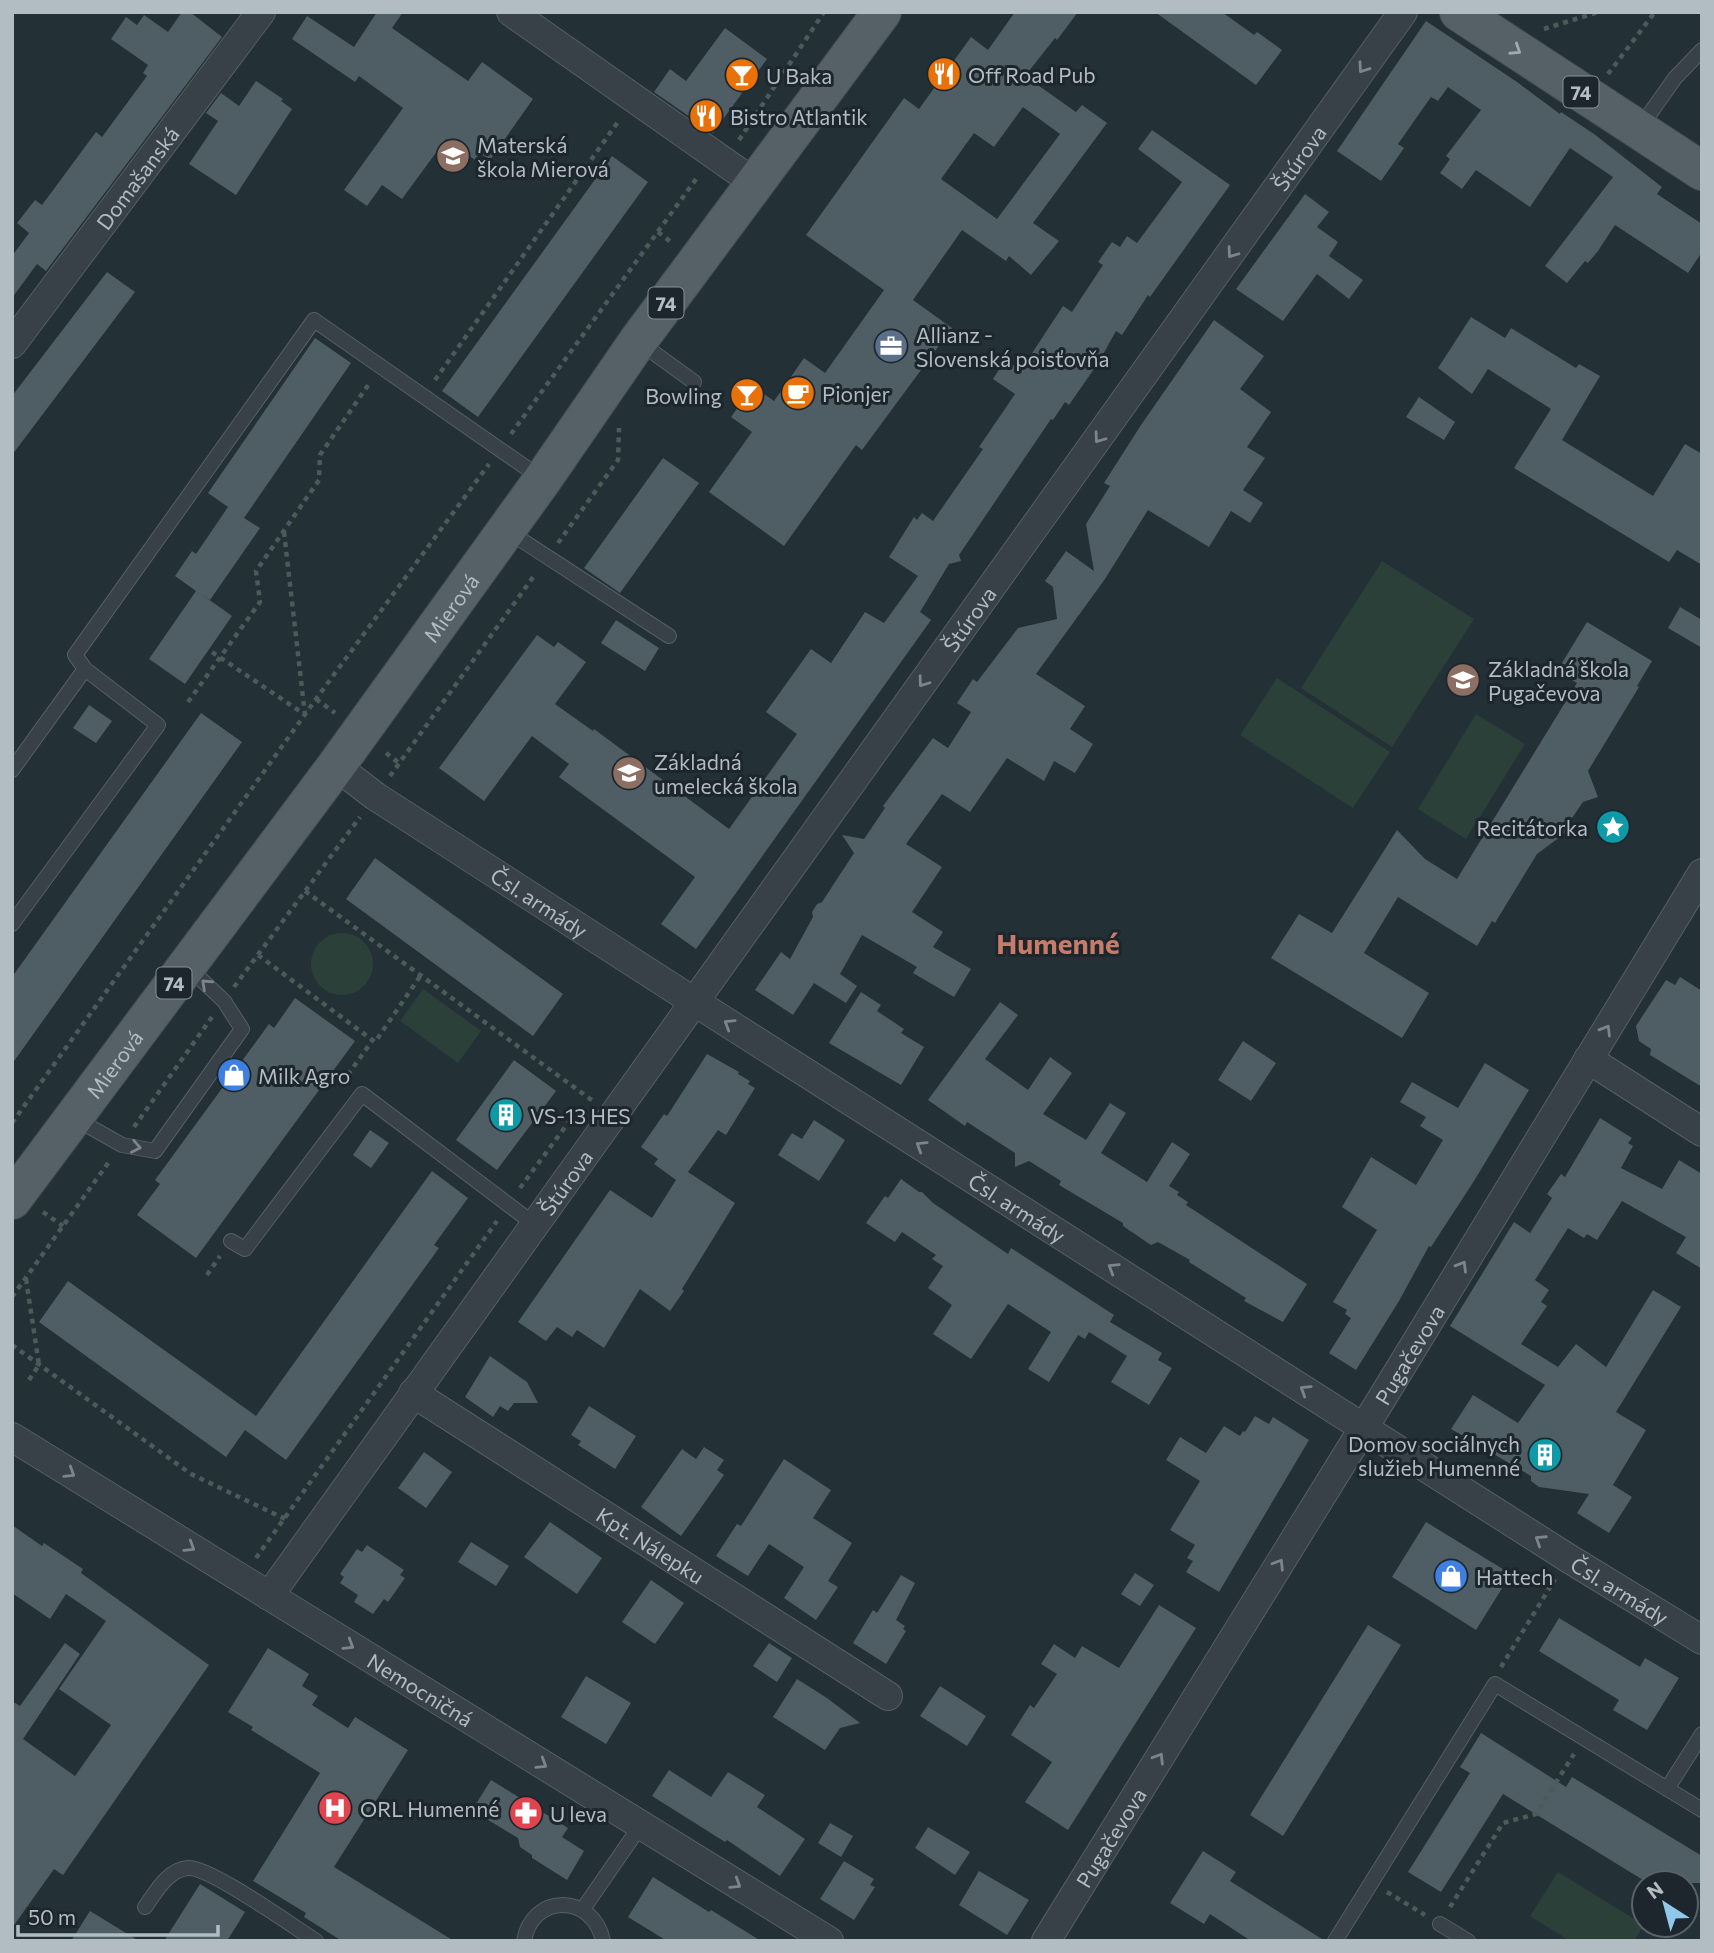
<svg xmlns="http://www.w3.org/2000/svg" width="1714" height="1953" viewBox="0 0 1714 1953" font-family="Commissioner,sans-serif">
<rect width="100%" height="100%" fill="#233036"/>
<!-- green -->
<path fill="#2c403a" d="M1382,561L1474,619L1392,747L1301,688Z
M1277,678L1390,752L1353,808L1240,735Z
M1476,714L1525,744L1466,839L1418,809Z
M311 964a31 31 0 1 1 62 0a31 31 0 1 1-62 0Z
M423,989L481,1031L458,1063L400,1021Z
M1558,1872L1644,1925L1634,1941H1570L1530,1916Z"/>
<!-- building -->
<path fill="#4f5d65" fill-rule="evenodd" d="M182,12H190L222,37L46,271L37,264L12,298V256L29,233L17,223L35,200L42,205L96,132L102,137L147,76L143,73L148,65L111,39L126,17L137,25L144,15L168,32Z
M377,12H403L392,28L468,81L482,62L533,99L490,160L480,153L475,160L446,139L402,199L382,185L367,206L344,190L403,108L359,76L355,82L292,39L307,16L354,47Z
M1015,12H1078L1057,40L1055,38L1025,76L1076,112L1082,105L1107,123L1033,223L1059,241L1031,275L1009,256L1006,261L962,230L913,300L952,328L862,450L856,445L784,546L709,492L752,432L731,417L753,386L774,401L804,358L825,373L884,290L806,235L904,98L919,109L971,37L988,50ZM1023,107L1060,134L997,219L941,179L974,133L994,147Z
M1155,12H1222L1254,35L1257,32L1282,50L1256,85Z
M1426,21L1517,82L1560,114L1561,112L1594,134L1662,187L1657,194L1702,224V252L1688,273L1615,225L1598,251L1588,263L1585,261L1567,283L1545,266L1613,177L1570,148L1530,207L1476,170L1462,189L1440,173L1450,159L1446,156L1481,110L1448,87L1438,101L1431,97L1398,144L1404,148L1381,181L1337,151Z
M725,28L767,59L713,133L654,92L670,69L686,81Z
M256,81L283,99L281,101L292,109L236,195L189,164L218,121L206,113L221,93L239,106Z
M1152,130L1230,185L1150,297L1148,295L1122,335L1116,331L1101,358L1103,366L1094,369L1069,405L1065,402L1053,420L1051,419L959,555L961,561L949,564L920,612L931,620L696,949L661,924L695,877L559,777L569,764L532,736L484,801L439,768L537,635L554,647L558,642L586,662L555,704L593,731L594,729L729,829L797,734L766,712L811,649L831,663L865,612L884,623L918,576L889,557L914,517L917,520L922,513L933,521L983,449L979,447L1015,394L993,379L1005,360L1021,370L1063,306L1072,312L1103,265L1098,262L1112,242L1120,247L1127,236L1137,243L1182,182L1138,149Z
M612,156L648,182L478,417L442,391Z
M1305,194L1329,212L1317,227L1338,242L1329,256L1363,280L1349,299L1317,274L1283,321L1236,289Z
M107,272L135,292L12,455V396Z
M1471,317L1505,338L1511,328L1576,368L1579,364L1600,376L1562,440L1653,496L1685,444L1702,454V565L1677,550L1669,562L1514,468L1551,409L1488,369L1472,394L1438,368Z
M1214,320L1264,356L1240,389L1271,412L1247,447L1265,458L1243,490L1263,503L1250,523L1231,511L1209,547L1148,510L1105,579L1036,674L1085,706L1070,729L1093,744L1075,773L1054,761L1044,781L1007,758L970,812L942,794L906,844L942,867L912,912L943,932L933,947L971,969L954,997L913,973L917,967L862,935L840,974L857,986L846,1003L814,983L793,1015L755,990L781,952L790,959L813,917L812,912L817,904L822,902L854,853L842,835L864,839L885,808L883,806L933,738L948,748L971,712L957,703L973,679L977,682L1018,628L1057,619L1053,587L1045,581L1066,551L1094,571L1086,524L1110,486L1104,483L1141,425Z
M315,338L351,363L244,518L260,528L210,600L197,591L232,616L185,684L149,659L196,591L175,576L192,551L196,554L228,507L208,493Z
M1419,397L1455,422L1444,440L1406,417Z
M663,458L699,483L620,593L584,568Z
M1680,607L1702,620V648L1668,628Z
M616,620L659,648L645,671L601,643Z
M1587,622L1652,661L1637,686L1639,687L1588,771L1598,797L1583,802L1572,818V828L1537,854L1495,923L1492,921L1477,946L1398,897L1364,953L1429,993L1402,1038L1271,958L1299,914L1332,933L1397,830L1425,859L1457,879L1577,683L1557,671Z
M89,705L112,721L96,743L73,728Z
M201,713L242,742L12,1064V977Z
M375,858L563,994L533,1036L346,899Z
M1680,977L1702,991V1087L1650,1055L1651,1049L1639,1041L1636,1026L1666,980L1675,985Z
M861,992L881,1005L877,1011L904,1029L901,1033L924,1047L901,1085L829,1043Z
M295,998L355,1041L196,1258L137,1215L160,1184L155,1180L269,1024L274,1028Z
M1000,1002L1018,1015L985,1059L1028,1090L1050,1057L1072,1073L1043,1114L1086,1140L1110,1103L1126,1113L1101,1153L1147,1182L1172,1142L1190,1154L1169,1186L1179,1192L1177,1195L1188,1202L1186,1205L1307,1284L1283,1322L1244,1301L1246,1298L1189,1262L1190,1260L1158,1242L1151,1245L1123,1226V1223L1059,1185L1061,1181L1029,1161L1015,1167V1153L967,1122L965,1126L928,1100Z
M1243,1041L1276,1063L1251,1101L1218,1080Z
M707,1054L739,1072L738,1074L750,1081L748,1084L755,1088L726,1135L718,1130L688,1172L735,1203L682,1289L684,1291L670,1311L640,1289L604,1348L577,1330L572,1337L557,1327L546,1341L518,1322L610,1190L652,1218L676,1180L654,1164L658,1159L641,1147L664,1114L667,1116Z
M514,1060L556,1091L497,1170L456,1140Z
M1485,1063L1529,1090L1474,1181L1431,1247L1429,1246L1399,1301L1356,1370L1329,1353L1351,1318L1345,1314L1347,1310L1333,1302L1377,1230L1342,1207L1371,1157L1416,1185L1443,1140L1420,1126L1426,1117L1400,1102L1412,1082L1458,1108Z
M1600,1118L1632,1138L1628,1143L1633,1146L1621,1168L1662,1189L1679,1160L1702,1174V1269L1676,1253L1686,1237L1622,1201L1597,1240L1587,1234L1584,1238L1568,1228L1535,1280L1549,1290L1541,1302L1547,1306L1521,1344L1558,1367L1576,1344L1606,1367L1653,1290L1681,1307L1616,1412L1646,1430L1613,1485L1632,1497L1609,1533L1577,1513L1589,1494L1539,1487L1531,1481V1476L1451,1429L1473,1395L1518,1423L1545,1385L1450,1326L1514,1222L1530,1233L1552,1198L1547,1194L1561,1174L1565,1177Z
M814,1120L845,1140L819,1181L778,1155L792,1133L802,1139Z
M370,1130L389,1143L371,1168L353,1155Z
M432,1171L468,1198L434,1245L439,1248L286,1460L245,1430L226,1457L39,1322L68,1281L256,1416Z
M901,1179L919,1192H922L933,1203L1008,1254L1011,1248L1114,1315L1110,1322L1162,1353L1158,1360L1172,1368L1149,1405L1111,1382L1127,1356L1089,1332L1085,1339L1078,1335L1049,1382L1028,1369L1051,1332L1008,1304L971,1359L933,1334L952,1305L928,1288L943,1266L932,1259L936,1255L902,1232L895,1242L866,1223L885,1196L888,1198Z
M490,1356L527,1382L538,1403H514L508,1411L500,1406L493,1417L465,1397Z
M589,1406L636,1436L615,1469L578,1445L581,1441L571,1435Z
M1255,1416L1269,1424L1273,1417L1309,1440L1219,1592L1186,1572L1193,1561L1187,1558L1195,1545L1170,1530L1200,1481L1166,1460L1180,1437L1206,1453L1224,1426L1240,1436L1243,1431L1245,1432Z
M704,1447L724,1460L717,1470L724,1475L681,1536L641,1507L682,1449L696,1459Z
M424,1452L452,1472L426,1508L398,1488Z
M784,1459L831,1490L813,1518L852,1543L828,1581L838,1587L816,1620L784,1598L804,1567L769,1544L748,1576L716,1556L737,1524L741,1526Z
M550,1522L602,1558L577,1594L524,1557Z
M1426,1522L1511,1574L1476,1630L1392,1577Z
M12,1525L42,1546L44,1543L83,1569L81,1573L209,1665L63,1875L54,1869L12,1928V1701L20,1706L65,1643L80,1654L23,1739L75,1776L111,1725L59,1689L106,1621L66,1594L50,1619L12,1593Z
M471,1542L509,1566L496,1586L458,1562Z
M367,1545L404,1570L400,1575L405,1578L388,1602L384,1599L373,1614L354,1602L358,1595L340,1583L344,1577L340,1574L357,1549L362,1552Z
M1135,1573L1154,1585L1140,1606L1121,1594Z
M901,1575L915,1583L896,1620L905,1626L903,1629L906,1631L886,1664L853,1643L873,1610L877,1613Z
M651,1580L684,1603L655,1644L622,1622Z
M1159,1605L1196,1628L1068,1830L1025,1802L1052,1762L1011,1735L1030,1705L1034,1708L1057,1674L1041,1664L1054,1644L1075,1658L1082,1646L1119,1668Z
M1559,1618L1640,1667L1645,1658L1679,1678L1647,1730L1613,1710L1619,1700L1539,1651Z
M1368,1625L1401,1645L1283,1836L1250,1815Z
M769,1643L792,1658L777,1682L753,1666Z
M268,1648L309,1674L302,1686L318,1696L312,1705L348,1728L355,1717L408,1750L334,1867L454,1941H342L304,1917L306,1913L253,1881L320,1773L251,1730L253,1727L228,1712Z
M586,1676L631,1703L606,1744L561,1717Z
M797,1679L827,1698L860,1723L840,1728L825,1750L773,1717Z
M940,1686L986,1716L967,1746L920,1716Z
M1481,1733L1566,1787L1572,1777L1702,1856V1883H1648L1503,1794L1441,1892L1408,1872L1470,1773L1460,1767Z
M669,1770L711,1797L728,1772L765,1795L757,1807L805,1839L780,1876L727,1840L725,1842L652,1796Z
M491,1780L568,1828L562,1837L584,1851L567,1880L532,1858V1855L520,1847L518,1838L485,1818L487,1815L474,1807Z
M830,1823L853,1836L841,1857L818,1843Z
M928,1827L970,1852L955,1875L915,1848Z
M1203,1851L1236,1872L1230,1881L1325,1941H1251L1210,1914L1204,1924L1170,1903Z
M844,1861L874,1879L870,1885L875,1887L854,1920L820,1899Z
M979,1871L1029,1900L1007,1935L959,1905Z
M653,1877L709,1912L711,1910L761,1941H667L628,1917Z
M200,1884L245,1912L227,1941H164Z
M90,1911L139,1941H71Z"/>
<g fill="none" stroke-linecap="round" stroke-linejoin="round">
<!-- service casing -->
<g stroke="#555f65" stroke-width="16">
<path id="service" d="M1639,129L1675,78L1702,50
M639,342L694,382
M506,530L669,636
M12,770L85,669
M12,924L158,725L85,669L75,655L314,320L541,478
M76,1119L122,1145L155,1151L242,1029L224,1001L188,967
M231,1241L245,1249L362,1094L534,1224
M1667,1789L1702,1734
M145,1907C156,1892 167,1870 188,1868C209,1866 294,1927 316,1941
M583,1909L641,1825
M1440,1924L1468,1941
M524,1941C532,1893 593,1893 603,1941
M1335,1941L1495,1684L1702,1810"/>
</g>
<!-- minor casing -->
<g stroke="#555f65" stroke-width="30">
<g id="minor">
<path d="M511,12L756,184"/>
<path id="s1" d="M12,344L261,12"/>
<path id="s2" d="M336,766L375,796L676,990L1568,1558L1702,1640"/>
<path d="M1588,1059L1702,1132"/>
<path id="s3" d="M413,1393L888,1696"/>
<path id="s4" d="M12,1437L829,1941"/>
<path id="s5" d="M269,1596L1403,12"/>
<path id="s6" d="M1046,1941L1384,1395L1702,873"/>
</g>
</g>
<!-- primary casing -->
<g stroke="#434d53" stroke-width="40">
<g id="primary">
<path d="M1459,12L1702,171"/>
<path id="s7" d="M12,1200L336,766L543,479L638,341L882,12"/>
</g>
</g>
<!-- path -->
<path stroke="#4a5b59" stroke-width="4.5" stroke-dasharray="5 5" stroke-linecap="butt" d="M1544,29L1598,12
M1608,74L1655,12
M739,140L824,12
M658,232L671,242
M435,380L620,119
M511,434L699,175
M284,532L305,715
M558,543L618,460L619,428
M212,652L304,714
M316,699L335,713
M188,702L260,602L256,571L319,480L320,455L371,381
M386,753L399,763
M390,776L536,573
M305,891L593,1101
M258,955L375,1042L421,975
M234,987L360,817
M342,1083L372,1041
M12,1123L316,699L489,464
M134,1127L212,1017
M520,1188L574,1115L583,1114
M43,1212L63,1226
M207,1275L220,1256
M26,1279L39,1365L27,1383
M12,1297L111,1159
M12,1345L191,1474L285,1519
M256,1558L497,1221
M1501,1667L1555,1579
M1387,1892L1425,1915
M1450,1907L1503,1823L1536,1814L1574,1754"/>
<!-- service -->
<use href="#service" stroke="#374147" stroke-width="14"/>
<!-- minor -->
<use href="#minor" stroke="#374147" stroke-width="28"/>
<!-- primary -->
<use href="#primary" stroke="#556167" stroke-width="38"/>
</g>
<!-- one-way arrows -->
<defs><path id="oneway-chevron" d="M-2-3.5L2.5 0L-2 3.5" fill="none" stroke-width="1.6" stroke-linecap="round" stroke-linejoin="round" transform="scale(1.75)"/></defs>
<use stroke="#9faab1" href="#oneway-chevron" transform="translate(1516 50) rotate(33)"/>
<g stroke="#7b858b">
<use href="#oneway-chevron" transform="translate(1363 68) rotate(125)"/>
<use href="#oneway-chevron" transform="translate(1232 253) rotate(126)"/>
<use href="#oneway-chevron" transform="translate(1099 438) rotate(126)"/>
<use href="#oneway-chevron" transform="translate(923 682) rotate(126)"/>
<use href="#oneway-chevron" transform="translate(206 984) rotate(-137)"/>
<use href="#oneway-chevron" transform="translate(729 1024) rotate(-148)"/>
<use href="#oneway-chevron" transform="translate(1606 1030) rotate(-59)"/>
<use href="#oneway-chevron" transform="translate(921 1146) rotate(-148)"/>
<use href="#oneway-chevron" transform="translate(136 1147) rotate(11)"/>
<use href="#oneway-chevron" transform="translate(1462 1266) rotate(-59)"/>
<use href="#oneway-chevron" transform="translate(1113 1268) rotate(-148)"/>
<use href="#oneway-chevron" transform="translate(1305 1390) rotate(-148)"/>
<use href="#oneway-chevron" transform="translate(70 1473) rotate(32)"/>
<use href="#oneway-chevron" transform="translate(1540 1540) rotate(-147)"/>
<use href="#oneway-chevron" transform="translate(190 1547) rotate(32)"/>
<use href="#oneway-chevron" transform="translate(1279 1564) rotate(-58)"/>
<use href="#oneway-chevron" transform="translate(349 1645) rotate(32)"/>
<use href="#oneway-chevron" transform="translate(1159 1758) rotate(-58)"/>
<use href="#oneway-chevron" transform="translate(542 1764) rotate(32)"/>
<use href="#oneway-chevron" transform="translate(736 1884) rotate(32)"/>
</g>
<!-- icons -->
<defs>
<g id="restaurant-disc" transform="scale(1.75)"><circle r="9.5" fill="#e8710a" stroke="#1c262c"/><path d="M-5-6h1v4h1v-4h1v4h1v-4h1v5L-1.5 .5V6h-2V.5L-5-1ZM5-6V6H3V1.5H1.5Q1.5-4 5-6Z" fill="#fff"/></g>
<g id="bar-disc" transform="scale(1.75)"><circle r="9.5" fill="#e8710a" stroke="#1c262c"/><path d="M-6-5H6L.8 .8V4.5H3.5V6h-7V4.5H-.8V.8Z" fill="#fff"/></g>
<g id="school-disc" transform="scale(1.75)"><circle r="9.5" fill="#8d6e63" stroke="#1c262c"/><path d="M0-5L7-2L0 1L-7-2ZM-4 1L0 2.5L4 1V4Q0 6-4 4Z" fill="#fff"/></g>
<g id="office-disc" transform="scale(1.75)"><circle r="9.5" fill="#5c6f8a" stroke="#1c262c"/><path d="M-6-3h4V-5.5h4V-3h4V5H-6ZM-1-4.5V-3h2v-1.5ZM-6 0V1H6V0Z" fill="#fff"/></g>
<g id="cafe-disc" transform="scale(1.75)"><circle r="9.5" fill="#e8710a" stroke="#1c262c"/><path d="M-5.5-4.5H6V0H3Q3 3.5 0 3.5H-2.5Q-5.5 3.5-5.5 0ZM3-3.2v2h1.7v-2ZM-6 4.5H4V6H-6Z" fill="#fff"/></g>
<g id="sight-disc" transform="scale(1.75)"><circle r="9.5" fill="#0f9aa8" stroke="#1c262c"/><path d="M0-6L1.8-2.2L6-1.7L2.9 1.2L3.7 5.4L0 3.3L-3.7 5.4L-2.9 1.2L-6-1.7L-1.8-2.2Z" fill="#fff"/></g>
<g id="shop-disc" transform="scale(1.75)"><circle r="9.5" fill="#3f7fe0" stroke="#1c262c"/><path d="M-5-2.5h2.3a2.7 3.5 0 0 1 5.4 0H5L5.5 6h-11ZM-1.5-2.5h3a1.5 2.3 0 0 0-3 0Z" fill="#fff"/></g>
<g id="building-disc" transform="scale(1.75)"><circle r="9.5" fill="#0f9aa8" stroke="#1c262c"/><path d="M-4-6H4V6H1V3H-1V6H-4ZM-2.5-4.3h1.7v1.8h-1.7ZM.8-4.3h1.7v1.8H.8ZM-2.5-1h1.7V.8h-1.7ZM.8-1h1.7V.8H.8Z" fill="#fff"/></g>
<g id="hospital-disc" transform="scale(1.75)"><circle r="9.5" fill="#e0444e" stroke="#1c262c"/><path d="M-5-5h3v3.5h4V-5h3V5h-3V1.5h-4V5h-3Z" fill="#fff"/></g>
<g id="pharmacy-disc" transform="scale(1.75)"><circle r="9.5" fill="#e0444e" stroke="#1c262c"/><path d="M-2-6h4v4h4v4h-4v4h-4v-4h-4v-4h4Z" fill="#fff"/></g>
</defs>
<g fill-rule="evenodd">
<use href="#restaurant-disc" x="944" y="74"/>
<use href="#bar-disc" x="742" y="75"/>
<use href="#restaurant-disc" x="706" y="116"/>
<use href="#school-disc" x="453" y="156"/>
<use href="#office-disc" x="891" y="346"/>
<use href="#cafe-disc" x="798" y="393"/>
<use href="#bar-disc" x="747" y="395"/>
<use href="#school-disc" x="1463" y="680"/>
<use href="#school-disc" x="629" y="773"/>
<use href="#sight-disc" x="1613" y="827"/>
<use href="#shop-disc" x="234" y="1075"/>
<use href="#building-disc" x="506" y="1115"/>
<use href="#building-disc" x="1545" y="1455"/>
<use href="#shop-disc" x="1451" y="1576"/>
<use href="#hospital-disc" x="335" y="1808"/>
<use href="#pharmacy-disc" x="526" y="1813"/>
</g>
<g text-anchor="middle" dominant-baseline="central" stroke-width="6" stroke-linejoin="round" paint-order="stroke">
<!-- shield labels -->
<g fill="#1c262c" stroke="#858f96" stroke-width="2">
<rect x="1563.5" y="76.5" width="35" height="31" rx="5"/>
<rect x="648.5" y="287.5" width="35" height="31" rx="5"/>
<rect x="156.5" y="967.5" width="35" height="31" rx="5"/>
</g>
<g font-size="19" font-weight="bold" fill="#b2bcc3">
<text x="1581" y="92">74</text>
<text x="666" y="303">74</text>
<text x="174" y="983">74</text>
</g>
<!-- poi labels -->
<g font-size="21" fill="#b2bcc3" stroke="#1c262c" text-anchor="start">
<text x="968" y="74">Off Road Pub</text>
<text x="766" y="75">U Baka</text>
<text x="730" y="116">Bistro Atlantik</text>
<text x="477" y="144">Materská<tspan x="477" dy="24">škola Mierová</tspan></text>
<text x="916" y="334">Allianz -<tspan x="916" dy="24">Slovenská poisťovňa</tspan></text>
<text x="822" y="393">Pionjer</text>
<text x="722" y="395" text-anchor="end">Bowling</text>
<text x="1488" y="668">Základná škola<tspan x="1488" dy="24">Pugačevova</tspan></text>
<text x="654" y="761">Základná<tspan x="654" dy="24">umelecká škola</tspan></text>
<text x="1588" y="827" text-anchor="end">Recitátorka</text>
<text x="258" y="1075">Milk Agro</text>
<text x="530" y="1115">VS-13 HES</text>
<text x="1520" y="1443" text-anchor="end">Domov sociálnych<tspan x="1520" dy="24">služieb Humenné</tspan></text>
<text x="1476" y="1576">Hattech</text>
<text x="360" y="1808">ORL Humenné</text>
<text x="550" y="1813">U leva</text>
</g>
<!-- street labels -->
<g font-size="21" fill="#b2bcc3" stroke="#1c262c">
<text stroke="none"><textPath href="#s5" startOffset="1769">Štúrova</textPath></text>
<text stroke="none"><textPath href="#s1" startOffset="208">Domašanská</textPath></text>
<text stroke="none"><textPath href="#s7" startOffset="737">Mierová</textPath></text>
<text stroke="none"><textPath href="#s5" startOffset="1202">Štúrova</textPath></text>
<text stroke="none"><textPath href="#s2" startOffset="245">Čsl. armády</textPath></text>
<text stroke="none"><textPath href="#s7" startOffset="170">Mierová</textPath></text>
<text stroke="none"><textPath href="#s5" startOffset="509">Štúrova</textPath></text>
<text stroke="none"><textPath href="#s2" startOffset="812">Čsl. armády</textPath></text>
<text stroke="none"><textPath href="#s6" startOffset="690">Pugačevova</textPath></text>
<text stroke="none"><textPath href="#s3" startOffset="282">Kpt. Nálepku</textPath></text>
<text stroke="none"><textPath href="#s2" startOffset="1526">Čsl. armády</textPath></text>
<text stroke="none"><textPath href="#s4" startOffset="480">Nemocničná</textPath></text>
<text stroke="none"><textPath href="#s6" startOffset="122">Pugačevova</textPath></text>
</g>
<!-- district labels -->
<g font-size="28" font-weight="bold" fill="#c67c69" stroke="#1c262c">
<text x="1058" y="943">Humenné</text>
</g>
</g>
<!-- border -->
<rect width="1714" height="1953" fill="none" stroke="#b2bcc3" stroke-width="28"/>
<!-- north arrow -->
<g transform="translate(1665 1904) rotate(324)"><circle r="33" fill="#1c262c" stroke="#586268" stroke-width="2"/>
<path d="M0-5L12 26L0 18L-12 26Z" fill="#8fc8eb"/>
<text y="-10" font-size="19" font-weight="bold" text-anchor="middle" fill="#b2bcc3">N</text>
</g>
<!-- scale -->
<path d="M18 1925v10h200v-10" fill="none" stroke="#b2bcc3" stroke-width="3.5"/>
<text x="28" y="1925" font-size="21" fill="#b2bcc3" stroke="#1c262c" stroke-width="5" paint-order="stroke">50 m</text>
</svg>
